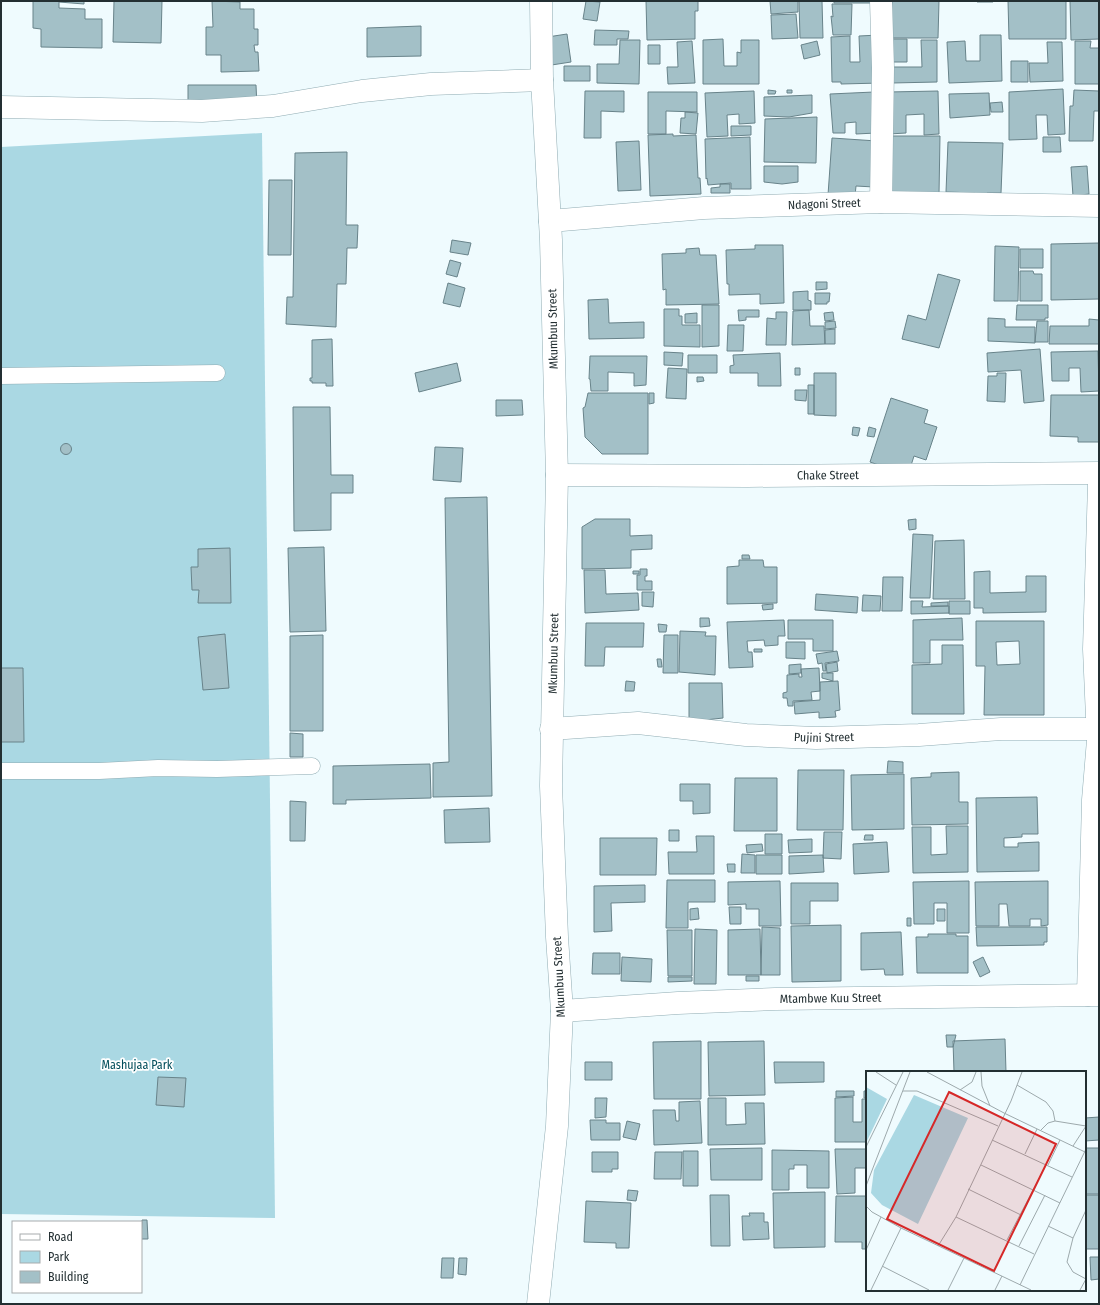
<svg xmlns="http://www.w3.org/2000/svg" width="1100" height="1305" viewBox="0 0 1100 1305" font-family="'Fira Sans Condensed',sans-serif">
<rect width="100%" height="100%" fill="#effbfe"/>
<!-- green -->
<path fill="#aad8e3" d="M262,133L275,1218L1,1214V147Z"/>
<!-- building -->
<path fill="#a3c0c7" stroke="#68838a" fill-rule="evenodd" d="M33,1H59V8L85,9V19H102V48L41,47V29L33,28Z
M59,1H84V4L59,2Z
M114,1H162L161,43L113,42Z
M212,1L240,2V9H254V29H258V45H254L255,52H258L259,71L221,72V55H206V27H213Z
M586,1L600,2L597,21L583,19Z
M646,1H698V11H695V39L647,40Z
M770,1H798V12L771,14Z
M799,1H822L823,38H800Z
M834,1H881V3H834Z
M892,1H939L938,38H890Z
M977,1H993V2H977Z
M1008,1H1066V39H1009Z
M1070,1H1099V39L1071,40Z
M832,4H852L851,35H833L831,16L833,17Z
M796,14L798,38L772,39L771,15Z
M421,26V56L367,57V28Z
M595,30L629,31L628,39H617V45H594Z
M567,34L571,62L545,66L541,38Z
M879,35L881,83L841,84V82H832L831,37L850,36V62H860L859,36Z
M980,35H1001L1002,81L949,83L947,42L965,41L966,61H980Z
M723,39L724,66H737V52L741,53V40H759V84H703V40Z
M891,39H907V62H891Z
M620,40H640L639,84L597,83V64H619Z
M921,40H937V82L892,83V67H922Z
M692,41L695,83L668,84L667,67H678L677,42Z
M817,41L820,55L804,59L801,45Z
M1075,41H1091L1090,48H1099V84H1075Z
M1047,42H1062L1063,81L1030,82L1029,63H1048Z
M648,45H660V64H648Z
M1011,61H1028V82H1011Z
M564,66H590V81H564Z
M188,85H256L257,107H188Z
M1063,89L1065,134L1048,135L1047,115H1036L1037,139L1009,140V92Z
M768,90L776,91L775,94H768Z
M787,90H792V93H787Z
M1074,90L1099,91V111H1094L1093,141H1069L1070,106H1073Z
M585,91H624V112L601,111V138H584Z
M754,91L755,123L739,124V114L727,115L728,136L707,137L705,93Z
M938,91L939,134L924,135V114L906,115V133L889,134L888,92Z
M648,92H697V112L666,111V134H648Z
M874,92L876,133L856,134V122L845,123V133H833L830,94Z
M989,93L990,115L950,118L949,94Z
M812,95V113L789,117L764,116V97Z
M1002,102L1003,112H991L990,103Z
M685,112L698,113L696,134L680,133L681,118H685Z
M817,117L816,163L764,162L765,119Z
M731,126H751V135L731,136Z
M673,134V136L696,135L698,178H700L701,194L650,196L648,135Z
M887,136H940L939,194H886Z
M750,137L751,189H731V183L708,185L707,178L706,179L705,139Z
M1043,137H1060L1061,152H1043Z
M832,138L877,141L874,187L856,186L855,196L828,195Z
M639,141L641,190L618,191L616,142Z
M948,142L1003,143L1001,193H987V199H975V193L946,192Z
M347,152L346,225H358L357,248H347L346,284H337L336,327L286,324L287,297H293L295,153Z
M764,166H798V182L782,184L764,182Z
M1087,166L1089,194L1073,196L1071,167Z
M269,180H292L291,255H268Z
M720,184H730V193H711V188L720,187Z
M452,240L471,243L468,255L450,252Z
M1099,243V299L1051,300V244Z
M755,245H783L784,303L760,304V294L729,295V284H727L726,250L755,249Z
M995,246L1019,247L1018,301H994Z
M699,248L700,255H716L719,304L666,305V289L663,290L662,254L686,253V249Z
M1020,249H1043V268H1020Z
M450,260L461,263L457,277L446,274Z
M1020,271H1033L1034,274H1042V301H1020Z
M938,274L960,280L939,348L902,339L908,315L926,320Z
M816,282H827V289L816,290Z
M448,283L465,288L460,307L443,303Z
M808,291V300L811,301V310H793V292Z
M815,293H830L829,302H827V304H815Z
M608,299L609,323L644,322V338L589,339L588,300Z
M702,305H719V346L702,347Z
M1017,305H1048V318H1045V320H1016Z
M664,309H679V316H682V325H700V347L664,346Z
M738,310H759V317H746V320L739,321Z
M809,310L810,326H824L825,344L792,345L793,311Z
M776,312H787L786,345H766L767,318L776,319Z
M833,312L834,320L825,321L824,313Z
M697,313V323H685V314Z
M988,318L1005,319V327H1035V343L988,341Z
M1089,319L1099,320V344H1049L1050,326H1089Z
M835,321L836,328L825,329V322Z
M1037,321H1048V342H1035Z
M728,325H744L743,351H727Z
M835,329V344H825V330Z
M332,339L333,386H326V383H312V381H310V378H312V340Z
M1040,349L1044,401L1024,403L1021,370L988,372L987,353Z
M1098,351L1099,391L1081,392L1080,368H1069V381H1052L1051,352Z
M664,352L683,353L682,366L664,365Z
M780,353L781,386H758V373H730V366L734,365L733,355Z
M688,355H717V373H688Z
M590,356H647L646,385L634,386V373L608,372V391H591L590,379H589Z
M457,363L461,381L419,392L415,373Z
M668,368L687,369L686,399L666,398Z
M795,368H800V375H795Z
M814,373H836V416L814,415Z
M997,373H1006L1005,402L987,401L988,376H997Z
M697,377H703L704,381L697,382Z
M808,385H814V414H808Z
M795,390H807L806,401L795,400Z
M588,393H648V454H602L585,437L583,408L585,407Z
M649,393H654V403L649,404Z
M1051,395H1099V442H1078V437L1050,436Z
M891,398L928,410L924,423L937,427L926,460L914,456L908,475L870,462Z
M496,400H522L523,415L496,416Z
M293,407H330L331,475H353V493H331V530L294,531Z
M853,427L860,428L858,436L852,435Z
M869,427L876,429L874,437L867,436Z
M60.5 449a5.5 5.5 0 1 1 11 0a5.5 5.5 0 1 1-11 0Z
M435,447L463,448L461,482L433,480Z
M487,497L492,796L433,797V763L449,762L445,498Z
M595,519H630V536L652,535V549L631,550V568L582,569V527Z
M916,519V529L909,530L908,520Z
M913,534L933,535L930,598H910Z
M964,540L965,599H933L935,541Z
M324,547L326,631L290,632L288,548Z
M230,548L231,603H198L199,590H192L191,567H198V549Z
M742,555H749L750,559H742Z
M739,560H763L764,567H777V603L727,604V567L739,566Z
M640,569H647V576H645V581H652V590H637V575H640Z
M584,570H605L606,594L638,593L639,610L585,613Z
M633,571H639V574H633Z
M990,571V593L1026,592V576H1046V612L983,613V608H974V572Z
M883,577H903L902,611H882Z
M642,592H654L653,607L642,606Z
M816,594L858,597L857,613L815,610Z
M863,595L881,596L880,611H862Z
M911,601H923L922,607L949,606V613L911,614Z
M949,601H970V614H949Z
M948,602V606H931V603Z
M773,604V609L763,610L762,605Z
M700,618H709L710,626L700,627Z
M962,618L963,640H930V663H913V620Z
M784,620L785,636H778V645L765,646L764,640L747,641L748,652H752L753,667L729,668L727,622Z
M788,620H833V651H813V639H788Z
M976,621H1044V715H984L985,666H976ZM1019,641L1020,664L997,665L996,642Z
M586,623H644L643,647H605L604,666H585Z
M658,624L667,625L666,632H659Z
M680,631L706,632L705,636H716L715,675L679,672Z
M225,634L229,688L203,690L198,637Z
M323,635V731H290V636Z
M664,635H678V673H663Z
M786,642H805V659L786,658Z
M942,645H963L964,714H912V665L942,664Z
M754,649H762V652H754Z
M837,651L839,661L825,663L826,671H823L822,663L818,664L816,654Z
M657,659H661L662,667H658Z
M837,662L838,671L827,673L826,664Z
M801,664V673L789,674V665Z
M1,668H23L24,742H1Z
M819,668L820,691L811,692L812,700L793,701V706H788L787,698H783V693L787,692V675L799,674V677H802L801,669Z
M822,673H833V681L822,678Z
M626,681L635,682L634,691H625Z
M838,681L840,710L835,711L836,717L819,718V712L795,714L794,702L820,700V682Z
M689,683H722L723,718L705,720L689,719Z
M290,733L303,734V757H290Z
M888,761L903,762V773H887Z
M430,764L431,798L346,800V804H333V766Z
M798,770H844L843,830H797Z
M959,772V802H968V824L912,825L911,778L931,777V773Z
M904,774V829L852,830L851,775Z
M735,778H777V831H734Z
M680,784H710V813L693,814V801H680Z
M1037,797L1038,834H1022V837L1004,838V847H1018V843L1039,842V871L977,872L976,798Z
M290,801L306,802L305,841H290Z
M489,808L490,842L445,843L444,810Z
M946,826H968V872L913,873L912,827H931V855L947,854Z
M669,830H679V841H669Z
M824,832H842L841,859L823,858Z
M765,834H782V854H765Z
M865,835H873V840H864Z
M696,836H714V874H669L668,852H697Z
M600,838H657L656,875H600Z
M812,839V852L789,853L788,840Z
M887,842L889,872L854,874L853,844Z
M762,844L763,851L747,853L746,845Z
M742,854L755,855V873H741Z
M756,855H782V874H756Z
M823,855L824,872L789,874V856Z
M727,864H735V872H728Z
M667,880H715V902H688V928H666Z
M780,881L781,926H759V909H746V904L728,905V882Z
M969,881V933H947V903H934V924H914L913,882Z
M1048,881V925L1041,926V919H1030V926H1009L1007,904H999V926H976L975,882Z
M791,883H838V901H810V924H791Z
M645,885V902L611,903L612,931L594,932V886Z
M729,907H741V924H730Z
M698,908L699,919L690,920V909Z
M937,909H945V921H937Z
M907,918H911V926H907Z
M841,925V981L792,982L791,926Z
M762,927L780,928V975H761Z
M976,927H1047V942H1044V945L977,946Z
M695,929L717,930L716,984H694Z
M760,929L761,975H728V930Z
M667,930H692V976H668Z
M901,932L903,975H885L884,969L861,970V933Z
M928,934H956V936H968V973H917L916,937H928Z
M593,953H620V974H592Z
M622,957L652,959L651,982L621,981Z
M983,957L990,972L980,977L973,962Z
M746,976H759V981H746Z
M668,977H692V981L668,982Z
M946,1035H956L953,1047H947Z
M1005,1039L1006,1072H954L953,1041Z
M701,1041V1099H654L653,1042Z
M764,1041L765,1095L709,1096L708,1042Z
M585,1062H612V1080H585Z
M774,1062H824V1082L775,1083Z
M158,1077L186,1078L184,1107L156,1105Z
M836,1091H854V1096L836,1097Z
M864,1091H867V1098H864Z
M853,1097V1122H862V1099H867V1142H835V1098Z
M595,1098H607L606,1117L595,1118Z
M708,1098H726V1125L746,1124L745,1103H764L765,1144L708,1145Z
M700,1101L702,1143L654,1145L653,1110H675L676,1121H679V1102Z
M1099,1117V1140L1085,1141V1118Z
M590,1120H606V1123H620V1140H591Z
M627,1121L640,1124L636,1140L623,1137Z
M762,1148V1180H711L710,1149Z
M1085,1148H1099V1194H1085Z
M835,1149H867V1168H855V1193L837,1194Z
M772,1150L829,1151V1188H807V1165H794V1169H789V1190H772Z
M683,1151H698V1186H683Z
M592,1152H618V1169H612V1172H592Z
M655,1152H682L681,1179H654Z
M628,1190L638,1191L636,1201L627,1200Z
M825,1192V1247L774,1248L773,1193Z
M710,1195H729L730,1246H711Z
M1085,1195H1099V1249H1085Z
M836,1196H867V1249H862V1242H835Z
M586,1201L631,1203L629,1248H616V1243L584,1242Z
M749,1213H764V1222H768L769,1239L743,1240L742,1216H750Z
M142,1220H147L148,1239H141Z
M1090,1257H1099V1279L1091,1280Z
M442,1258H454L453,1278H441Z
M459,1258H467L466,1275L458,1274Z"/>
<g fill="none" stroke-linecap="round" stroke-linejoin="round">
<!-- lane casing -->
<g stroke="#90acb3" stroke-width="17">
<path id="lane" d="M1,376L217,373
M1,771H99L158,768L217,769L312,766"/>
</g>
<!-- street casing -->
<g stroke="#90acb3" stroke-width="23">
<g id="street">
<path d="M881,1L883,68L881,202"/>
<path d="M1,107L202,111L273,106L362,91L431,84L542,80"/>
<path id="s1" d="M550,221L704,208L881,202L1099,206"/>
<path id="s2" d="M557,475L748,476L1099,473"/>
<path id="s3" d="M551,729L638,723L746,735L816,738L919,735L1001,729H1098"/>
<path d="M1088,995L1093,800L1098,740L1094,649L1099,484"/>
<path id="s4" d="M562,1011L678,1003L775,999L1099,995"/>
<path id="s5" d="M538,1304L557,1126L562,1011L557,937L551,786L557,475L551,240L542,80L541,1"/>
</g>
</g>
<!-- lane -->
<use href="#lane" stroke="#fff" stroke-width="16"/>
<!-- street -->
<use href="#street" stroke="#fff" stroke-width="22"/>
</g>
<g text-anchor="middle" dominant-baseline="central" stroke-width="3.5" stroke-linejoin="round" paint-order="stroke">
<!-- street labels -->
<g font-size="12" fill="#232f32" stroke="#fff">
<text stroke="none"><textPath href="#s1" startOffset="275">Ndagoni Street</textPath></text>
<text transform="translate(553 329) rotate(-91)">Mkumbuu Street</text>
<text stroke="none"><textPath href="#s2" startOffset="271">Chake Street</textPath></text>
<text stroke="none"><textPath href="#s5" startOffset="652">Mkumbuu Street</textPath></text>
<text stroke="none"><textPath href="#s3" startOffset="274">Pujini Street</textPath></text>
<text transform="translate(559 977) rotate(-93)">Mkumbuu Street</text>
<text stroke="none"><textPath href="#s4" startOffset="269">Mtambwe Kuu Street</textPath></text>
</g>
<!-- park labels -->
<g font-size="12" fill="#004d5a" stroke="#fff">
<text x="137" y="1065">Mashujaa Park</text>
</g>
</g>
<!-- overview -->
<g transform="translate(866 1071)">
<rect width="220" height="220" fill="#effbfe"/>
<path d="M0,16L21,28L0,72ZM48,24L102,47L52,153L16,134L5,122L8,99Z" fill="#aad8e3"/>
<path fill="none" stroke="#9da9ac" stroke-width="1" d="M10,1L30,14M61,1L138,42L219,81M115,1L116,15L124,35M151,14L180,31L187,40L189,50M94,19L106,11L110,1M37,20H51L132,55M65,58L78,32M175,59L182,52L189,50L220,55M126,69L206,106M207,75L220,55M0,76L37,1M159,83L171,58M115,94L194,132M182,94L194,69M0,115L44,1M102,118L155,144M0,135L6,141L35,157L165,219M220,139L207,167L201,191L207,201L220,208M90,146L168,183M182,155L207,167M141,169L180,94M72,175L90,146L145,30L156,1M153,175L179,124M0,179L15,146M16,195L63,219M154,214L220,78M5,219L35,157M82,219L98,187M129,219L136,205M214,219L220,208"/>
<path fill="#d62828" fill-opacity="0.15" stroke="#d62828" stroke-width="2" d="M83,21L190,73L128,200L21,148Z"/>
<rect width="220" height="220" fill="none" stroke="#232f32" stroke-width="2"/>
</g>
<!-- border -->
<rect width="1100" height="1305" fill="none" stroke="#232f32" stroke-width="4"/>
<!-- legend -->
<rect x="12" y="1221" width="130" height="72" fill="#ffffff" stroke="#a7acad"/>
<rect x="20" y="1234" width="20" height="6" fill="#ffffff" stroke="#a7acad"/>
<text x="48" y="1241" font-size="12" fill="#232f32">Road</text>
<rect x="20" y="1251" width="20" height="12" fill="#aad8e3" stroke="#a7acad"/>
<text x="48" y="1261" font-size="12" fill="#232f32">Park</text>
<rect x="20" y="1271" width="20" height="12" fill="#a3c0c7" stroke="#a7acad"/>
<text x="48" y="1281" font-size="12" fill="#232f32">Building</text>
</svg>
